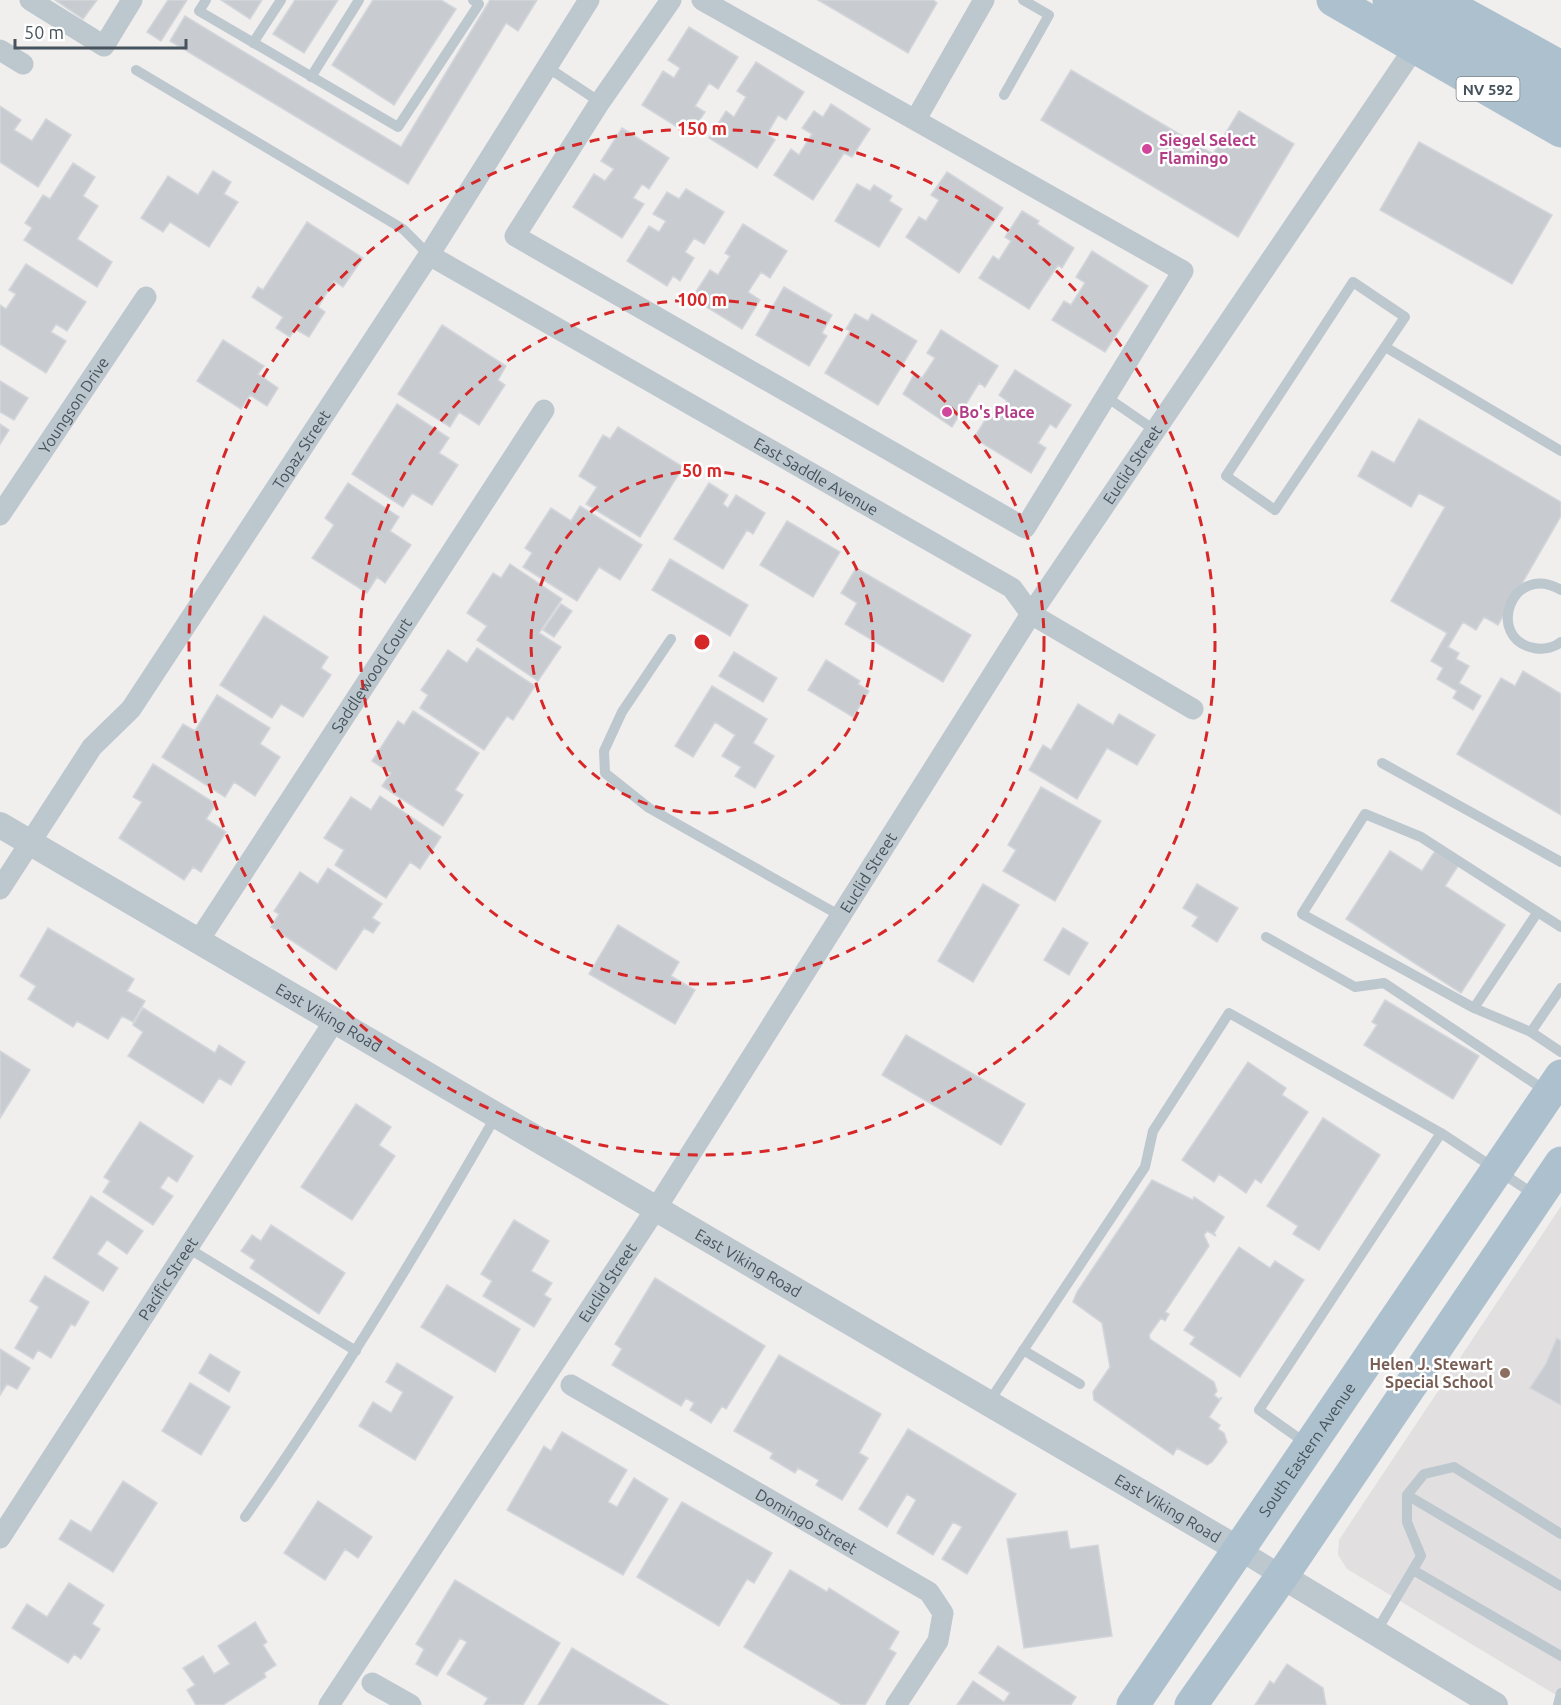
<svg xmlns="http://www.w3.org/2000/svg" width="1561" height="1705" viewBox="0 0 1561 1705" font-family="Ubuntu,sans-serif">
<rect width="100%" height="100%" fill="#f1eeee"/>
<!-- education -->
<path fill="#e2dfe0" d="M1561,1206V1698L1347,1569L1338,1555L1339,1540Z"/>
<!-- building -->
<path fill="#c8ccd1" stroke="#d2d5da" stroke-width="1.5" d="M55,0H97L83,19Z
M168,0H187L161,41L147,32Z
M221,0H262L250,19Z
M295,0H338L304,53L273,34Z
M373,0H441L456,9L394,105L332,65Z
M490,0H537L518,31L506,23L408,184L170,41L185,16L401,147Z
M818,0H933L937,3L908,53Z
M689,27L738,57L718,89L709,83L695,106L705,112L690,135L642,105L663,71L674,78L680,68L668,60Z
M756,62L804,92L786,120L778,115L767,134L775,140L757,168L709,138L726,111L734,117L746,97L737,91Z
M1071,70L1213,154L1239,111L1294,144L1238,237L1041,120Z
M831,104L870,129L852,157L844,153L813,200L774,175L791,149L799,155L812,134L802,128L814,111L823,117Z
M0,106L21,120L14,130L32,141L46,119L71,135L38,187L0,162Z
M622,128L669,158L649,189L642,184L633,198L644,204L622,238L573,207L594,174L605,181L614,169L601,161Z
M1419,142L1552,215L1512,284L1380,210Z
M73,163L95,177L83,196L98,206L77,239L112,262L97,287L24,240L32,228L25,223L43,195L50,199Z
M213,171L231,182L224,194L238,202L209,247L170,222L163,232L141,218L168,176L198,195Z
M947,172L1003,208L959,273L906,237L919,217L926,221L939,200L931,195Z
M857,184L870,191L874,185L892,196L889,201L902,209L879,247L835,221Z
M686,189L724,212L704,244L694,238L685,252L694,258L680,281L673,276L667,286L627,261L649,226L659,232L666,221L653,214L667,192L679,199Z
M1022,211L1039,221L1037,224L1074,248L1062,268L1058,265L1029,309L979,278L993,256L999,260L1011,241L1005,237Z
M307,222L363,258L343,287L334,281L318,307L325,312L309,337L295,329L290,337L276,328L283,317L252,297L258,287L263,290Z
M743,224L787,251L770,278L761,272L748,292L760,300L742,329L692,298L710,270L718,275L730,256L725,253Z
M1092,251L1148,286L1105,352L1052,320L1064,301L1071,305L1085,283L1076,277Z
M26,264L86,302L67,331L56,324L51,332L66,341L46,373L0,344V305L6,309L16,294L9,290Z
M784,287L832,315L822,333L827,336L809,366L756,335Z
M855,314L868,321L872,314L917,341L878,405L825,373L850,331L846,329Z
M442,325L506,366L498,380L505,385L479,425L459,412L450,427L398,394Z
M941,330L998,366L985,387L979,383L952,427L903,394L915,373L922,378L935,358L927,353Z
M223,340L264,366L258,374L278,388L267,406L250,395L241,409L197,381Z
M1015,370L1071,405L1056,428L1050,424L1038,443L1046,448L1031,473L974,438L988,415L995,420L1007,401L999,395Z
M0,381L28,398L14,420L0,412Z
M397,404L449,438L439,453L458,465L432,505L412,493L403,507L352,474Z
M1419,419L1561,502V516L1498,625L1484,617L1476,630L1463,622L1448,647L1459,653L1456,659L1469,666L1459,683L1481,696L1473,710L1453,698L1457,691L1437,679L1443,668L1431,661L1447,633L1391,601L1445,507L1419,493L1411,507L1358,476L1372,451L1394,463Z
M0,424L9,430L0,444Z
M618,427L683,467L640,537L586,504L597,487L579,476L603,435L610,439Z
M348,483L399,517L390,531L411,545L385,583L377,577L367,593L312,558L334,525L325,518Z
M709,483L728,495L723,504L728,508L736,495L765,513L753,534L747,530L723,569L674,539Z
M580,506L642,545L620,580L599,567L577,601L523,567L532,553L525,548L551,508L571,521Z
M787,521L840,552L813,597L760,565Z
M670,559L748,605L730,636L652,590Z
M510,564L562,599L539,633L561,647L538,681L477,640L487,626L467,613L493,573L501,578Z
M856,568L971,635L943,682L845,624L857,603L841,593Z
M561,604L572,611L554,637L543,630Z
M264,616L328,657L321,668L331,675L303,717L281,704L272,718L220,685Z
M477,648L535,686L513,720L507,716L484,750L420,708L428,695L421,690L448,650L467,663Z
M734,652L777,678L763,702L719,676Z
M826,660L860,681L858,684L869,691L853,717L808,690Z
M1523,671L1561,694V815L1457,754L1501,678L1515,686Z
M712,686L767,719L753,743L774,756L755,788L735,776L741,767L722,756L735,735L715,722L693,757L675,746Z
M217,695L270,728L260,744L280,757L255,796L234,782L225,797L162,757L183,724L195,731Z
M1078,704L1113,725L1119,714L1155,735L1137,765L1107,748L1077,799L1029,770L1043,745L1051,750Z
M413,711L479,753L455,790L463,795L443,826L382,786L391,773L372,761L398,721L404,725Z
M153,764L216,804L206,819L226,832L201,872L193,867L184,880L119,838L142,802L133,797Z
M1041,787L1101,821L1055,901L1003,871L1016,850L1008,845Z
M380,796L441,837L420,869L410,862L386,898L335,865L344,850L324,838L351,797L371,810Z
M1390,851L1422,871L1435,851L1458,866L1445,886L1505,925L1461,993L1346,919Z
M328,868L382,904L372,918L380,923L373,933L364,928L336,970L271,927L279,914L274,911L300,872L318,884Z
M983,884L1019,905L973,982L938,961Z
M1197,884L1238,908L1217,942L1192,926L1198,917L1183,908Z
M618,925L679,962L671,976L695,990L675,1024L589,974Z
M48,928L134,979L127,991L145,1001L133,1022L122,1016L108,1039L77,1021L73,1027L28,999L36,986L20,976Z
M1063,928L1088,943L1069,975L1044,960Z
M1385,1000L1479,1056L1453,1099L1364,1045L1377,1025L1372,1022Z
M143,1008L215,1053L219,1045L245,1062L231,1085L219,1078L203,1103L128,1056L143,1032L133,1025Z
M906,1035L1025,1104L1001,1145L882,1075Z
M0,1051L30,1070L0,1118Z
M1248,1062L1286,1088L1282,1095L1308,1112L1261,1183L1255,1179L1246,1193L1219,1174L1214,1182L1182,1160Z
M356,1104L391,1127L379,1145L395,1156L352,1220L301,1187Z
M1323,1118L1380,1155L1319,1250L1293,1234L1298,1226L1267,1206Z
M140,1122L193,1156L177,1182L168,1176L160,1188L173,1196L153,1225L103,1192L110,1181L104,1177Z
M1152,1180L1193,1200L1194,1197L1224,1217L1214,1233L1216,1236L1207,1231L1204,1235L1209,1246L1165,1312L1169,1314L1165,1321L1161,1318L1149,1335L1150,1339L1214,1382L1217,1391L1214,1395L1219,1399L1222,1397L1209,1417L1220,1425L1218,1429L1224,1433L1227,1442L1212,1462L1207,1465L1177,1448L1173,1455L1094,1400L1093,1392L1110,1367L1102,1323L1073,1302L1077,1292Z
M91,1196L143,1231L127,1254L107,1240L97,1254L118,1268L103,1291L53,1258Z
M514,1220L549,1241L531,1271L552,1283L544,1295L551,1299L534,1327L483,1296L492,1281L481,1274Z
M271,1225L345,1273L319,1314L250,1268L255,1260L241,1251L252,1235L261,1241Z
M1239,1247L1270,1268L1275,1261L1304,1280L1240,1377L1190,1344L1195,1337L1184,1330Z
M45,1276L89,1302L75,1326L71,1324L51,1358L38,1350L33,1359L15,1348L39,1307L30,1301Z
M655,1278L765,1346L726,1409L722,1406L711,1423L690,1410L694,1403L686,1398L681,1406L612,1365L622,1349L615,1344Z
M447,1285L520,1329L495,1372L421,1327Z
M1557,1338L1561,1341V1405L1530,1388L1546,1364Z
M0,1349L30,1368L17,1389L7,1384L0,1395Z
M210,1354L240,1372L229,1392L199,1373Z
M779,1355L881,1414L859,1453L868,1458L842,1500L816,1485L819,1480L798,1468L795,1473L770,1458L773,1453L734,1431Z
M397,1363L453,1397L415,1460L359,1426L373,1402L391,1413L403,1392L386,1382Z
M190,1383L230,1407L201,1455L162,1431Z
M908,1429L1016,1494L967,1574L942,1559L962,1527L953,1522L933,1555L897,1533L916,1500L907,1494L887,1527L859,1509Z
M562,1432L627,1470L608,1502L617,1507L634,1478L668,1499L623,1575L507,1510L544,1446L551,1451Z
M123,1481L157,1503L113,1572L59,1539L71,1520L91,1532Z
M318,1501L372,1537L358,1558L345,1549L325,1580L284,1553Z
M682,1502L772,1553L754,1583L747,1579L719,1626L637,1577Z
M1067,1531L1070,1549L1098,1545L1112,1636L1024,1648L1007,1539Z
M790,1570L827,1592L829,1588L899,1632L889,1649L896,1653L865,1705H842L744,1647Z
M455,1580L560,1643L523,1705H484L488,1698L447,1674L467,1642L460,1638L437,1676L416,1664L424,1649L416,1644Z
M69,1583L104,1605L92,1624L100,1629L81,1659L74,1654L68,1663L12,1628L27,1604L47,1617Z
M255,1622L267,1642L263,1645L276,1665L264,1673L266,1677L223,1705H196L187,1690L195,1685L183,1668L203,1656L214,1674L230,1664L218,1646Z
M998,1646L1076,1697L1071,1705H957L973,1681L1004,1702L1010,1693L979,1673Z
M572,1648L668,1705H538Z
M1287,1664L1323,1688L1326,1705H1255L1270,1681L1274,1684Z"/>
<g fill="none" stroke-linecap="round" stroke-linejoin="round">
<!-- service -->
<path stroke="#bcc7ce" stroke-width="10" d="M206,0L199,11L398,127L479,4L473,0
M253,43L281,0
M547,67L600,102
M136,70L403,229L429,255
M311,77L359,0
M1004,95L1049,15L1023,0
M1353,282L1405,317L1275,510L1226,476Z
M1387,348L1561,451
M1105,396L1156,431
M1561,590C1511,561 1485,639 1534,648C1544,650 1553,648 1561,642
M671,639L622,712L604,751L605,773L649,808L839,915
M1382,763L1561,862
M1561,927L1421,837L1365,814L1302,914L1474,1008L1531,1032L1561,1052
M1266,937L1355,987L1384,983L1546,1091
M1474,1008L1537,913
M1531,1032L1561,988
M188,1248L356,1351
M1023,1350L1080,1384
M989,1402L1145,1167L1153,1131L1229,1013L1441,1133
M1307,1444L1259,1410L1441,1133L1535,1195
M1407,1495L1561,1586
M245,1517C336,1387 418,1252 497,1114
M1413,1570L1561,1656
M1376,1632L1421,1556L1407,1522V1495L1424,1474L1454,1467L1561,1534
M1558,1705L1561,1693"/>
<!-- minor -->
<g stroke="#bcc7ce" stroke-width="21">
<path d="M30,0L104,46L132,0"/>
<path d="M671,0L600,102L515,236L1025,528L1183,271L702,0"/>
<path d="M0,50L23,64"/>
<path d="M916,119L984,0"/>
<path id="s1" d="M429,255L1012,588L1031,614L1193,709"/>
<path id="s2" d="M0,515L146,297"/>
<path id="s3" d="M0,889L92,747L131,709L429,255L589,0"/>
<path id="s4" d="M199,940L544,410"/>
<path id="s5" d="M571,1385L929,1592L943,1613L938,1641L896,1705"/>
<path id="s6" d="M0,1538L335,1020"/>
<path d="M1238,1549L1282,1576"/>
<path d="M372,1683L411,1705"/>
<path id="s7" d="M329,1705L657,1207L1031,614L1415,47"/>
</g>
<!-- tertiary -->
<g stroke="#bcc7ce" stroke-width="26">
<path id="s8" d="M0,825L1238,1549"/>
<path d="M1282,1576L1495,1705"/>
</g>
<!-- primary -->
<g stroke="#adc0ce" stroke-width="33">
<path d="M1333,0L1561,131"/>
<path d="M1389,0L1423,16L1464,21"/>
<path d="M1439,0L1561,67"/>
<path d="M1415,47C1452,23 1528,77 1561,97"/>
<path id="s9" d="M1133,1705L1561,1076"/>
<path d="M1191,1705L1282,1576L1561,1163"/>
</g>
</g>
<!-- distance rings -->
<g fill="none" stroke="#d62828" stroke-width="3" stroke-dasharray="10 8">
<circle cx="702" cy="642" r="171"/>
<circle cx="702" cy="642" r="342"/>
<circle cx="702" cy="642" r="513"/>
</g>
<!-- markers -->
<g fill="#d1479c" stroke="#fff" stroke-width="2">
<circle cx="1147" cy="149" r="6"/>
<circle cx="947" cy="412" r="6"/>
</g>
<circle fill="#8d6e63" stroke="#fff" stroke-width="2" cx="1505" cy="1373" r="6"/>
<g text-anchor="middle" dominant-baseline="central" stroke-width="5" stroke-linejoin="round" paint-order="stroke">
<!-- shield labels -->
<rect fill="#fff" stroke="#7e878d" stroke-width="1.5" x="1456.5" y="77" width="63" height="24" rx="4.5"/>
<g font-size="15" font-weight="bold" fill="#46535c">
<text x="1488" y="89">NV 592</text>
</g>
<!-- hotel labels -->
<g font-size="16" font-weight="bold" fill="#b23c85" stroke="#fff" text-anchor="start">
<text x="1159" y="140">Siegel Select<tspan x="1159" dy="18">Flamingo</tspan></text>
<text x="959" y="412">Bo's Place</text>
</g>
<!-- street labels -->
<g font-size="16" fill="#46535c" stroke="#fff">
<text stroke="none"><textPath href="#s2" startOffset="132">Youngson Drive</textPath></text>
<text stroke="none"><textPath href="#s3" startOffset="534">Topaz Street</textPath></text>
<text stroke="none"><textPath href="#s7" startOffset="1478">Euclid Street</textPath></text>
<text stroke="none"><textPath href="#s1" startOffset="446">East Saddle Avenue</textPath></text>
<text stroke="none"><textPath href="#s4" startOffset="316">Saddlewood Court</textPath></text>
<text stroke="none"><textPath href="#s7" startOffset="992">Euclid Street</textPath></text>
<text stroke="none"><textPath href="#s8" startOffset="381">East Viking Road</textPath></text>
<text stroke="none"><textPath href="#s8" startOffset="867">East Viking Road</textPath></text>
<text stroke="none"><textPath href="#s6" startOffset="309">Pacific Street</textPath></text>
<text stroke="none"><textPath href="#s7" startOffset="506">Euclid Street</textPath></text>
<text stroke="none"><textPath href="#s9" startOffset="309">South Eastern Avenue</textPath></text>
<text stroke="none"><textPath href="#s8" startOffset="1353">East Viking Road</textPath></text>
<text stroke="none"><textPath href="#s5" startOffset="272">Domingo Street</textPath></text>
</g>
<!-- education labels -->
<g font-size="16" font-weight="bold" fill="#785e54" stroke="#fff" text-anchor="end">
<text x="1493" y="1364">Helen J. Stewart<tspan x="1493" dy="18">Special School</tspan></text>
</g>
</g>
<circle cx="702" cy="642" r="9" fill="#d62828" stroke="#fff" stroke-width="3"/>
<g font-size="18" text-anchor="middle" font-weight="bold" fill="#d62828" stroke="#fff" stroke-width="5" stroke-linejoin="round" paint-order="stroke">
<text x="702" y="135">150 m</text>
<text x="702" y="306">100 m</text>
<text x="702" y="477">50 m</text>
</g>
<!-- scale -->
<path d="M15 39v9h171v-9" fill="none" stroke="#46535c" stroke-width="3"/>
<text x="24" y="39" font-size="18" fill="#46535c" stroke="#ffffff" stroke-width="4.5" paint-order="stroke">50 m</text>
</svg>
